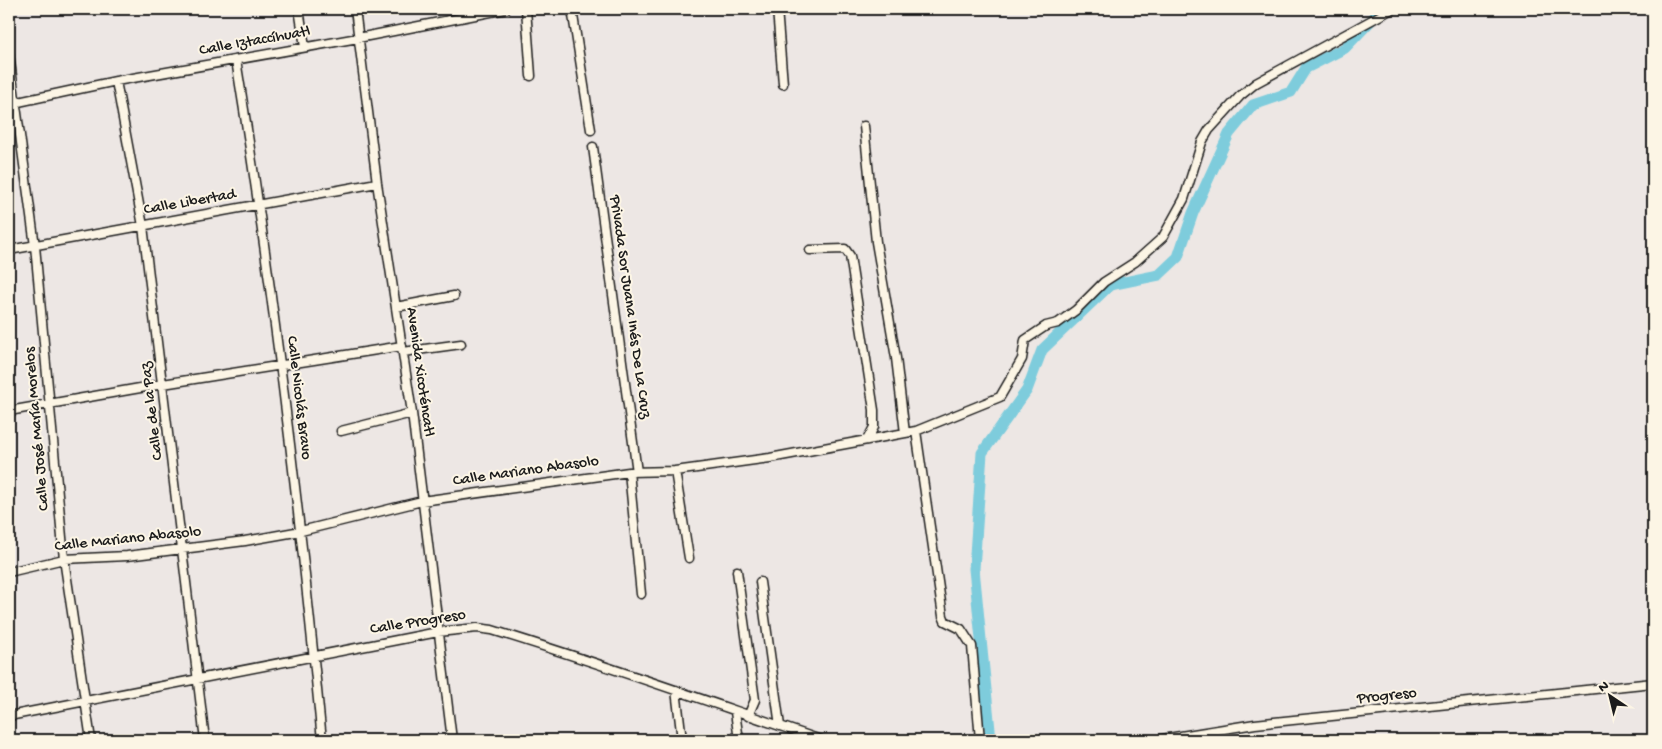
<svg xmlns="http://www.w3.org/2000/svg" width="1662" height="749" viewBox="0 0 1662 749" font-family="'Gochi Hand',sans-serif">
<rect width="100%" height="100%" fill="#ede7e4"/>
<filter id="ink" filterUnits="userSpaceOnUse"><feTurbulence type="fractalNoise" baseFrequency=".02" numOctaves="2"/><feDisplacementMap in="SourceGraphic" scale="10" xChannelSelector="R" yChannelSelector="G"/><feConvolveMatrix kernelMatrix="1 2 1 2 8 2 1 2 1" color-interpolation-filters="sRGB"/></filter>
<g filter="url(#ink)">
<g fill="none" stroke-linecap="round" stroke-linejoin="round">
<!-- river -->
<path stroke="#7eccdc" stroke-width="11" d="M991,740L974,569L982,453L1027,390L1042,350L1110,285L1159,275L1178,257L1193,213L1229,134L1253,105L1291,92L1306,68L1345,48L1382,9"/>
<!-- street casing -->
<g stroke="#1c1c1c" stroke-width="11">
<path id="street" d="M299,9L305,47
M355,9L377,183L412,413L452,740
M526,9L531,76
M572,9L591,130
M777,9L783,84
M9,54L35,246L64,559L91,740
M236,60C273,286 300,513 322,740
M116,81L143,226L205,740
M9,104L116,81L358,38L506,9
M864,126L876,242L896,358L905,433
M593,147L637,472
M9,250L377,183
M810,250L845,249L850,256L874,410V427L867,440
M396,307L454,296
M403,352L461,344
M9,411L163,384L402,346
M341,431L412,413
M916,431L943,616L945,621L961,629L972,646L980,740
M675,471L689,558
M629,472L641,594
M737,571L755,700L748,716
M9,572L64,559L127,556L245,541L301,531L422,501L629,472L675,471L770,458L916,431L1000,397L1022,359L1025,340L1046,326L1058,323L1076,310L1104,282L1135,262L1163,237L1184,199L1202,142L1209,130L1240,96L1256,83L1392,9
M760,582L780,726
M676,690L682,740
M735,712L739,740
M9,716L438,632L477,628L492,630C603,664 712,703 821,740
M1156,740L1255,724L1653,683"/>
</g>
<!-- street -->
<use href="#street" stroke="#fcf5e5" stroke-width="8"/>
</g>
</g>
<g text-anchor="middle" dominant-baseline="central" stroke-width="4" stroke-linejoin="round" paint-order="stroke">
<!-- street labels -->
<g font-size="16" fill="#1c1c1c" stroke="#fcf5e5">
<text transform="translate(255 42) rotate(-10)">Calle Iztaccíhuatl</text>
<text transform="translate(190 203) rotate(-10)">Calle Libertad</text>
<text transform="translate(629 307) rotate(82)">Privada Sor Juana Inés De La Cruz</text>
<text transform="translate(419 372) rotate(82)">Avenida Xicoténcatl</text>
<text transform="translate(298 398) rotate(83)">Calle Nicolás Bravo</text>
<text transform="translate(153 411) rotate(-97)">Calle de la Paz</text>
<text transform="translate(38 429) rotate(-95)">Calle José María Morelos</text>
<text transform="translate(526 472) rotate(-8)">Calle Mariano Abasolo</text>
<text transform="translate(128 540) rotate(-6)">Calle Mariano Abasolo</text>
<text transform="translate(418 623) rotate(-9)">Calle Progreso</text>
<text transform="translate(1387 697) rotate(-6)">Progreso</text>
</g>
</g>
<!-- margin -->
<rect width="1662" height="749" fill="none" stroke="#fcf5e5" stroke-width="30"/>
<rect x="15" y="15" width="1632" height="719" fill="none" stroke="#1c1c1c" stroke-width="2" filter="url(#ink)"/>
<!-- north arrow -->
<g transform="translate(1610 696) rotate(325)" stroke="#fcf5e5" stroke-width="4" paint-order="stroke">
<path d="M0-4L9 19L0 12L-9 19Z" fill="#1c1c1c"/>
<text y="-8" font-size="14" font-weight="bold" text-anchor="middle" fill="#1c1c1c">N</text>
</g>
</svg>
